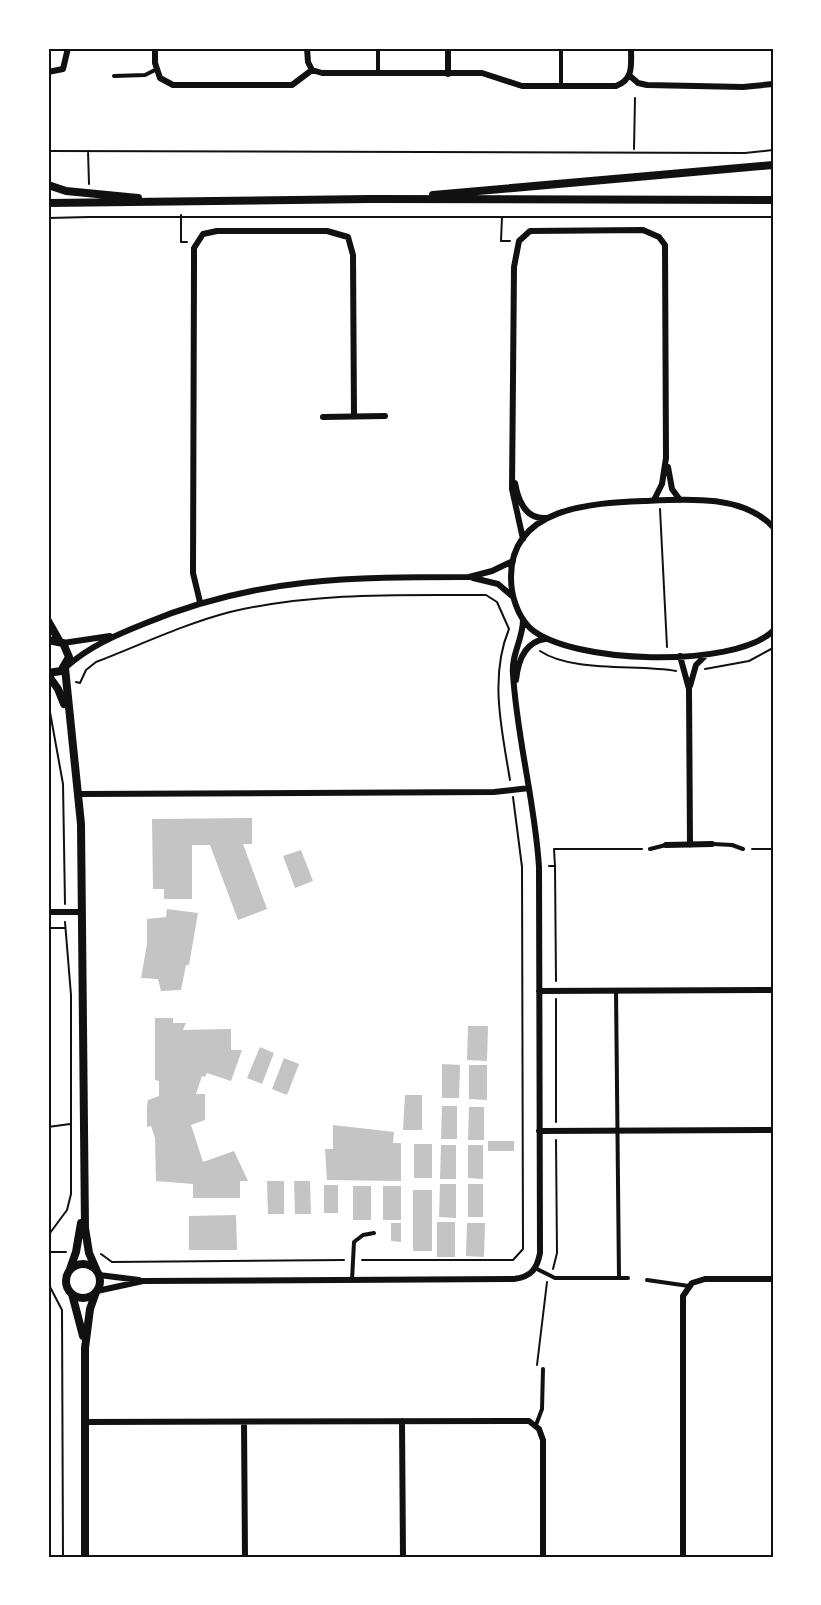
<svg xmlns="http://www.w3.org/2000/svg" width="821" height="1605" viewBox="0 0 821 1605" font-family="'Archivo Narrow',sans-serif">
<rect width="100%" height="100%" fill="#fff"/>
<!-- building -->
<path fill="#c4c4c4" d="M252,818V844H243L267,909L238,920L210,845H192V899H164V889H153L152,819Z
M301,850L313,881L295,888L283,856Z
M167,909L198,913L189,965H186L181,990L161,991L158,979L141,978L147,944V919L166,917Z
M155,1018H173V1023H186L183,1030L231,1029V1050H242L231,1081L207,1073L205,1077L202,1076L196,1094H205V1120L191,1125L203,1162L234,1151L248,1181H240V1198H193V1184L156,1181L155,1138L151,1126L147,1127V1106L148,1100L159,1096V1081L155,1080Z
M468,1026H488L487,1061L467,1060Z
M260,1047L274,1053L262,1084L247,1078Z
M284,1058L299,1064L287,1095L272,1089Z
M442,1064L460,1065L459,1098H442Z
M469,1065H487V1100L469,1099Z
M405,1095H422V1130H403Z
M442,1106H457V1139H441Z
M469,1107H484V1140H468Z
M333,1125L394,1132L393,1143H401V1181L327,1180L325,1149H333Z
M488,1141H514V1151H488Z
M414,1144H432V1178H414Z
M441,1145H456V1179H440Z
M468,1145H483V1179L468,1178Z
M267,1181H284V1214H268Z
M294,1181H310L311,1214H295Z
M440,1184H456V1218L439,1217Z
M468,1184H483V1217H468Z
M324,1185H338V1213H324Z
M353,1186H371V1220H353Z
M383,1186H401V1220H383Z
M413,1190H432V1251H413Z
M236,1215L237,1250H189V1216Z
M437,1222H455V1257H437Z
M391,1223H401V1242L391,1241Z
M467,1223H485L484,1257L466,1256Z"/>
<g fill="none" stroke-linecap="round" stroke-linejoin="round">
<!-- path -->
<path stroke="#111" stroke-width="2" d="M634,149L635,98
M48,151L745,153L773,150
M88,151L89,184
M181,215V242H187
M89,217H773
M502,217L501,241H510
M48,218L89,217
M660,509L667,647
M509,629C489,677 502,731 510,780
M540,651C573,673 638,664 676,671
M705,669L749,661L773,648
M76,682L80,683L86,670L96,662C140,645 184,624 230,612C315,592 400,595 486,595L497,602L509,629
M48,701L63,784L65,904
M752,849H773
M549,866H555L554,849H642
M555,866L556,981
M48,928H65
M556,999V1122
M48,1127L70,1124
M48,1252H66
M101,1254L112,1262L344,1260
M362,1260H513L523,1249L522,867L513,797
M553,1269L557,1253L556,1140
M537,1365L547,1282
M63,1557L62,1310L49,1285L50,1233L67,1210L71,1194V995L65,922"/>
<!-- service -->
<path stroke="#111" stroke-width="4" d="M561,48V86
M378,73V48
M114,76L145,75L157,69
M713,844L732,845L743,849
M650,849L666,845
M616,991L619,1277
M535,1268L555,1278H628
M352,1280L354,1242L363,1235L374,1233
M647,1280L689,1286
M536,1425L542,1409L543,1369"/>
<!-- minor -->
<path stroke="#111" stroke-width="6" d="M155,48V63L160,78L173,85H292L312,70
M307,48L308,62L312,70L322,73H482L522,86H616C634,79 631,65 631,48
M448,48V74
M48,72L63,69L68,48
M630,76L638,83L647,85L743,87L773,84
M323,417L385,416
M668,467L672,489L680,500
M515,483C518,500 525,519 545,518
M773,527C743,494 684,499 644,501C592,503 510,507 511,578C511,595 517,615 530,628C570,664 733,669 773,631
M523,539L512,489L514,267L519,241L530,231L643,230L659,237L665,245L666,458L662,484L654,500
M473,578L498,584L512,596
M200,602L193,573L194,264V248L203,234L217,231H327L348,237L353,255L354,416
M63,643L110,636
M680,656L689,689L690,845
M66,667C90,646 116,635 146,623C257,577 351,577 469,577L492,571L513,561
M516,680C518,661 525,642 545,639
M690,686L696,665L705,656
M79,794L494,792L529,788
M666,845L712,844
M48,912H82
M539,991L773,990
M539,1131L773,1130
M99,1275L139,1280
M97,1291L143,1281L514,1279C531,1277 537,1269 540,1253L539,867C535,802 517,739 513,674C511,655 523,639 523,620
M402,1421L403,1557
M85,1422L529,1421L539,1429L543,1440V1557
M244,1422L245,1557
M683,1557V1296L692,1283L705,1279H773"/>
<!-- tertiary -->
<path stroke="#111" stroke-width="8" d="M48,185L66,191L138,198
M433,195L773,165
M48,203L370,199L773,200
M48,621L60,642
M48,640L63,643L69,657L61,671L48,673
M65,668L81,824L85,1228L89,1253L96,1269
M48,675L58,689L64,704
M66 1281a17 17 0 1 1 34 0a17 17 0 1 1-34 0Z
M70,1269L76,1252L81,1223
M72,1294L83,1336
M85,1557V1348L90,1309L96,1292"/>
</g>
<!-- border -->
<rect width="821" height="1605" fill="none" stroke="#ffffff" stroke-width="99"/>
<rect x="50" y="50" width="722" height="1506" fill="none" stroke="#111" stroke-width="2"/>
</svg>
